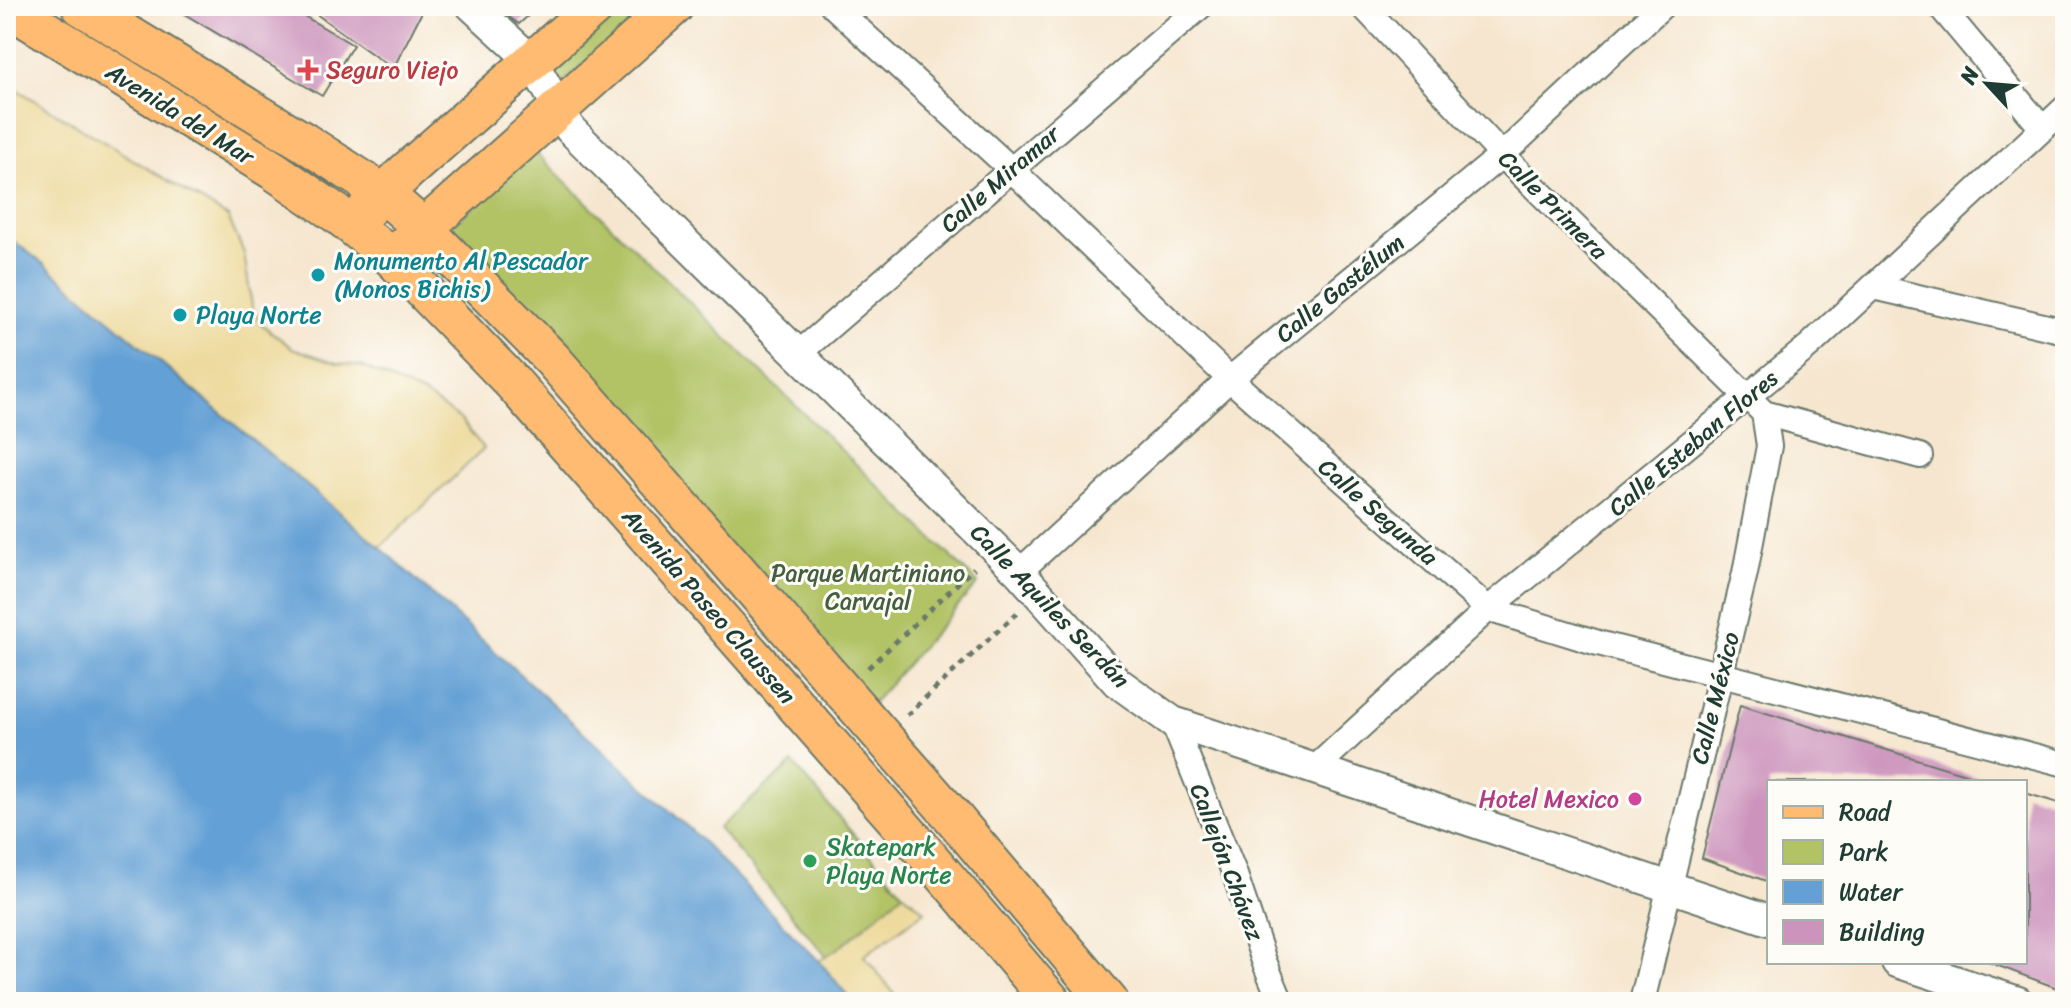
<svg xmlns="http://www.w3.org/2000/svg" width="2071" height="1008" viewBox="0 0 2071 1008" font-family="Sriracha,sans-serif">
<rect width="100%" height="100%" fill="#fdfcf7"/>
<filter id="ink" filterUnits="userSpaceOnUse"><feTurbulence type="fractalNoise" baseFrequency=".0125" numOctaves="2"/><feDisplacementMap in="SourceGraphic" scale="16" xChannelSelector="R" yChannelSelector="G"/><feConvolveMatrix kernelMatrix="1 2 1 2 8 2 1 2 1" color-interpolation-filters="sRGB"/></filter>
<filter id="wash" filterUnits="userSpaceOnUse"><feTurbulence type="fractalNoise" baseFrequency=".006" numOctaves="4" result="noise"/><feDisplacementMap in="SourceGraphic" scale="32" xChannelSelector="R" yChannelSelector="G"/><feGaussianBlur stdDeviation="1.8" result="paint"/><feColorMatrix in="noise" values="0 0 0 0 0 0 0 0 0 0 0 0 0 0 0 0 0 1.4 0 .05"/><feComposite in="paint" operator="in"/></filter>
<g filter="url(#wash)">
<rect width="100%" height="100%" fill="#f6e6cf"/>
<!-- green -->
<path fill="#b2c366" stroke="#68804d" stroke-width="2" d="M620,6H651L561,84L552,70Z
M534,151L978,583L869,707L443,234Z
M793,763L903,893L828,958L718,828Z"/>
<!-- sand -->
<path fill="#eeda9e" stroke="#868c69" stroke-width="2" d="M6,83L228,217L244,253L252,307L260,323L292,348L337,363L361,366L425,395L460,419L484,449L380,547L45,265L6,235Z
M903,893L925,911L864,956L901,1002H853L819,961L843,945Z"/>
<!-- water -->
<path fill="#64a0d5" stroke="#426e84" stroke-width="2" d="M6,235L45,265L380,547L690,829L819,961L853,1002H6Z"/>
<g id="blocks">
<!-- building -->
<path fill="#cc93bc" d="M171,6H287L353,45L322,96Z
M305,6H425L393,69Z
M494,6H539L519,24Z
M1740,705L1988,781V782H1769V882L1702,858Z
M2025,793L2065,805V991L1988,962H2025Z"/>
</g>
</g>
<g filter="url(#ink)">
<use href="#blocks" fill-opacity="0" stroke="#6a786a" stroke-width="2"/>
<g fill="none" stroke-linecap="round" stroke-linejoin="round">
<!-- minor casing -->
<g stroke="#6a786a" stroke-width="28">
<path id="minor" d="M833,6L1011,169L1230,379L1488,609L1598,643L2065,764
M1363,6L1502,155L1764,413L1769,446L1745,573L1642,1002
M1940,6L2042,128
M1874,287L2065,331
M799,353L1201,6
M1764,413L1920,456
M1019,572L1230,379L1502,155L1662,6
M1173,722L1234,872L1264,961L1281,1002
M1314,769L1488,609L1809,346L2065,108"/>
</g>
<!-- tertiary casing -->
<g stroke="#6a786a" stroke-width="34">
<path id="tertiary" d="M472,6L532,61L570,129L1019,572L1117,682L1173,722L1769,920
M1897,962L2018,1002"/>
</g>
<!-- primary casing -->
<g stroke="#6a786a" stroke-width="42">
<path id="primary" d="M6,6L273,170L340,216L392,258L513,383L922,849L1052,1002
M81,6L304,142L384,194L423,228L552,359L952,816L1109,1002
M367,209L407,171L595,6
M405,245L674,6"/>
</g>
<!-- path -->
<path stroke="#6a786a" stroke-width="5" stroke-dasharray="6 6" stroke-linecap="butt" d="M868,668L974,568
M907,715L1017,613"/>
<!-- minor -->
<use href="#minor" stroke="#fff" stroke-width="24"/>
<!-- tertiary -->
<use href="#tertiary" stroke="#fff" stroke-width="30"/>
<!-- primary -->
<use href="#primary" stroke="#ffbb71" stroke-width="38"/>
</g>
</g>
<!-- markers -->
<path fill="#e0444e" stroke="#fdfcf7" stroke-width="3" d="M304 58h8v8h8v8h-8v8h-8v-8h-8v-8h8z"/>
<g fill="#0f9aa8" stroke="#fdfcf7" stroke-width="3">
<circle cx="318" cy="275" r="8"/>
<circle cx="180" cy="315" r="8"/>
</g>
<circle fill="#d1479c" stroke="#fdfcf7" stroke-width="3" cx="1635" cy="799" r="8"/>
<circle fill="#2e9e5b" stroke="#fdfcf7" stroke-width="3" cx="810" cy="861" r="8"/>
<g text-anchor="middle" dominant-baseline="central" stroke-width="6" stroke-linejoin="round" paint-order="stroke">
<!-- health labels -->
<g font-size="24" fill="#be3a42" stroke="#fdfcf7" text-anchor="start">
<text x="326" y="70">Seguro Viejo</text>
</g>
<!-- street labels -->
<g font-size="24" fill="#1f3d34" stroke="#fdfcf7">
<text transform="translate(180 114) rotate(32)">Avenida del Mar</text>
<text transform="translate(1000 179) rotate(-41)">Calle Miramar</text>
<text transform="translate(1553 205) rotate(45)">Calle Primera</text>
<text transform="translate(1340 288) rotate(-39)">Calle Gastélum</text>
<text transform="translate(1693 443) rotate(-40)">Calle Esteban Flores</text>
<text transform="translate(1378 512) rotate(41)">Calle Segunda</text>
<text transform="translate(709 606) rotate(49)">Avenida Paseo Claussen</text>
<text transform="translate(1050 606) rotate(46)">Calle Aquiles Serdán</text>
<text transform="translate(1715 698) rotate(-76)">Calle México</text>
<text transform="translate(1227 862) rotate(69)">Callejón Chávez</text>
</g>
<!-- culture labels -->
<g font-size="24" fill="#0d838f" stroke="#fdfcf7" text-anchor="start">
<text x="334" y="261">Monumento Al Pescador<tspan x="334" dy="28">(Monos Bichis)</tspan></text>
<text x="196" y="315">Playa Norte</text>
</g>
<!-- park labels -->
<g font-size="24" fill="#445e40" stroke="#fdfcf7">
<text x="868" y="573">Parque Martiniano<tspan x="868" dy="28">Carvajal</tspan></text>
</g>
<!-- hotel labels -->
<g font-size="24" fill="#b23c85" stroke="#fdfcf7" text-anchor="end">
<text x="1619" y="799">Hotel Mexico</text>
</g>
<!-- leisure labels -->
<g font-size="24" fill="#27864d" stroke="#fdfcf7" text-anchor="start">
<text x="826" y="847">Skatepark<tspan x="826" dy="28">Playa Norte</tspan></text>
</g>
</g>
<!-- margin -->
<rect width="2071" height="1008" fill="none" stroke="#fdfcf7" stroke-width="32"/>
<!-- legend -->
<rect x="1767" y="780" width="260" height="184" fill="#fdfcf7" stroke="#a4b0a9" stroke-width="2"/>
<rect x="1783" y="806" width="40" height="12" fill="#ffbb71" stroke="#a4b0a9" stroke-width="2"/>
<text x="1839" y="820" font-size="24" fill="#1f3d34">Road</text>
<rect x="1783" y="840" width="40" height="24" fill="#b2c366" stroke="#a4b0a9" stroke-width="2"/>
<text x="1839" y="860" font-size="24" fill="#1f3d34">Park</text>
<rect x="1783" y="880" width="40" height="24" fill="#64a0d5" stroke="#a4b0a9" stroke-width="2"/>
<text x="1839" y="900" font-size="24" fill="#1f3d34">Water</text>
<rect x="1783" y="920" width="40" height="24" fill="#cc93bc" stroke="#a4b0a9" stroke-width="2"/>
<text x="1839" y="940" font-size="24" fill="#1f3d34">Building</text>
<!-- north arrow -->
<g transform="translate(1987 84) rotate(296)" stroke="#fdfcf7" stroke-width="6" paint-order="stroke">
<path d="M0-6L14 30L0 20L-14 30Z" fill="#1f3d34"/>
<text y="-12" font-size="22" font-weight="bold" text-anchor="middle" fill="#1f3d34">N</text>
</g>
</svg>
